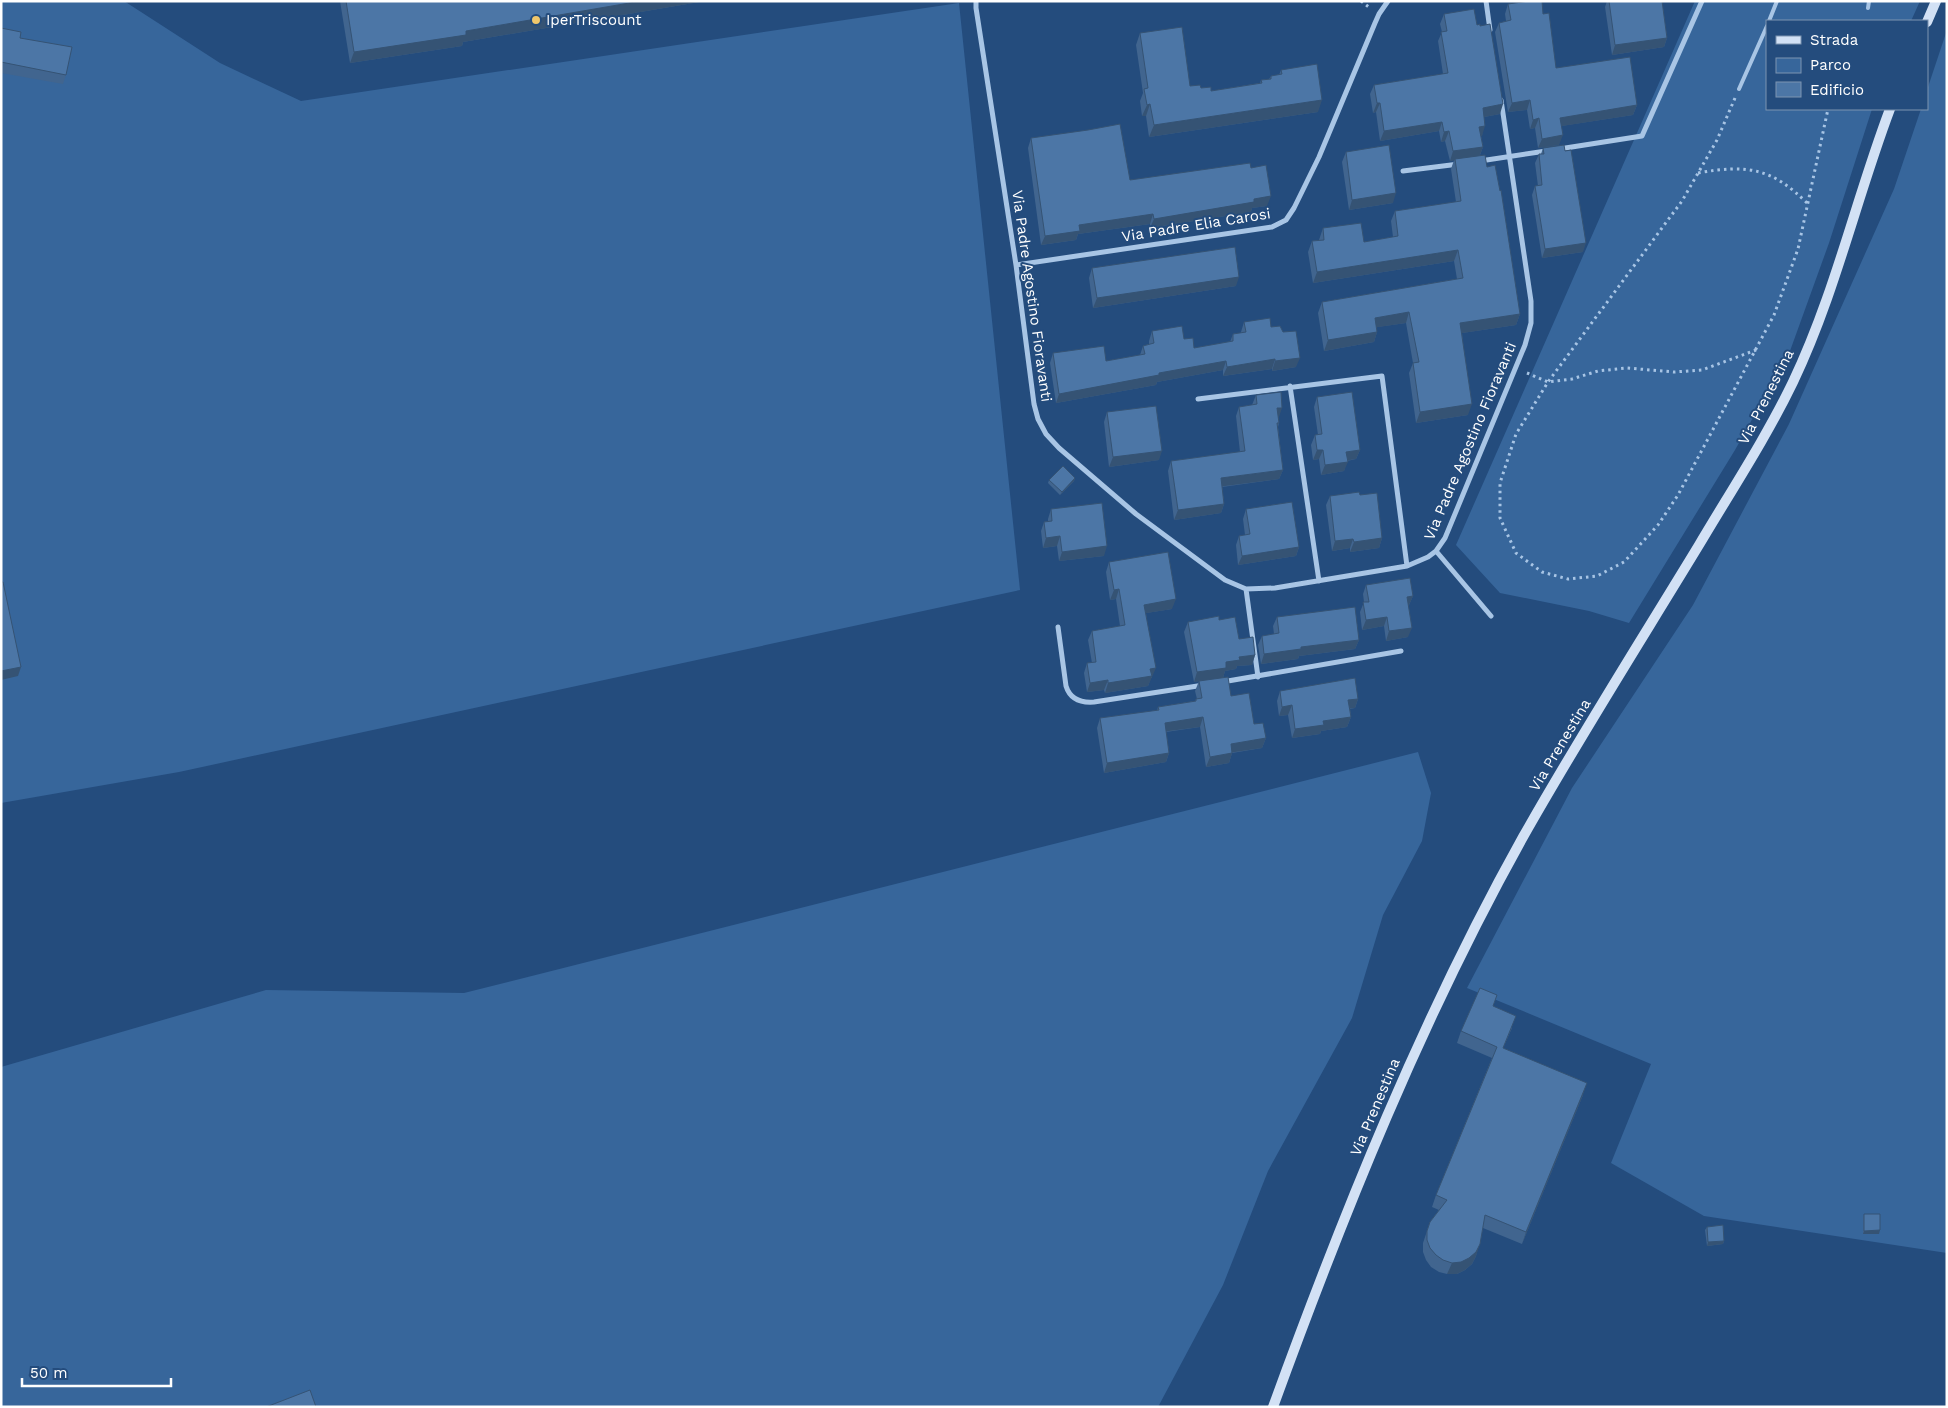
<svg xmlns="http://www.w3.org/2000/svg" width="1948" height="1408" viewBox="0 0 1948 1408" font-family="'Work Sans',sans-serif">
<rect width="100%" height="100%" fill="#244c7d"/>
<!-- green -->
<path fill="#37669b" d="M1,1H124L220,63L301,101L959,3L1020,590L179,772L1,803Z
M1695,1H1920L1911,21H1767V109H1872L1829,243L1790,351L1735,450L1629,623L1589,611L1500,593L1456,545Z
M1947,30V1253L1704,1216L1611,1163L1651,1064L1467,988L1572,788L1693,605L1789,424L1894,189L1921,109H1927V90Z
M1418,752L1431,793L1422,841L1383,915L1352,1018L1268,1171L1223,1285L1158,1407H1V1067L266,990L464,993Z"/>
<g fill="none" stroke-linecap="round" stroke-linejoin="round">
<!-- path -->
<path stroke="#a8c5e5" stroke-width="3" stroke-dasharray="2.5 4" stroke-linecap="butt" d="M1361,1L1370,8
M1735,98L1717,140L1682,201L1548,382L1516,434L1500,483V518L1516,553L1542,572L1568,579L1597,576L1624,562L1658,525L1678,495L1774,315L1798,249L1828,109
M1698,173C1748,164 1772,168 1808,204
M1527,373L1548,382L1572,379L1598,371L1627,368L1674,372L1702,370L1756,350"/>
<!-- lane -->
<path stroke="#a8c5e5" stroke-width="4" d="M1868,8L1869,1
M1769,21L1777,1
M1739,89L1767,26"/>
<!-- street -->
<path stroke="#a8c5e5" stroke-width="5" d="M976,1V8L1016,265L1034,404L1038,419L1046,434L1059,448L1136,514L1225,580L1246,589L1275,588L1407,566L1428,557L1436,551L1445,538L1525,345L1531,323V301L1501,100
M1486,1L1490,30
M1559,149L1642,136L1702,1
M1480,161L1546,151
M1403,171L1459,164
M1016,265L1272,227L1286,220L1294,208L1319,157L1375,23L1379,14L1388,1
M1290,386L1319,581
M1198,399L1382,376L1407,566
M1436,551L1491,616
M1246,589L1258,677
M1058,627L1066,686C1070,699 1081,703 1094,702L1204,685
M1222,682L1401,651"/>
<!-- secondary -->
<path stroke="#d2e1f5" stroke-width="10" d="M1927,22L1936,1
M1273,1407C1344,1212 1422,1018 1523,837C1579,738 1640,642 1699,545C1731,491 1766,438 1793,382C1835,294 1856,199 1890,109"/>
</g>
<!-- wall -->
<path fill="#41658f" d="M340,1H705L463,42L462,46L350,63Z
M1607,1H1662L1667,38L1664,47L1612,55L1605,7Z
M1508,4L1543,14L1556,68L1637,105L1633,115L1561,126L1559,145L1538,148L1535,128L1530,129L1527,110L1508,112L1495,32L1499,23L1506,21L1505,14Z
M1444,14L1477,25L1500,114L1484,117L1482,136H1481L1483,147L1480,155L1487,167L1520,314L1516,325L1462,333L1468,415L1416,423L1409,373L1413,363L1406,323L1377,327V332L1374,342L1324,351L1318,313L1322,302L1457,279L1454,261L1313,283L1308,252L1312,241L1319,240L1323,228L1364,242L1393,237L1391,221L1395,211L1456,202L1451,169L1454,160L1450,161L1445,141L1441,142L1439,131L1380,141L1376,112L1373,113L1370,94L1374,85L1443,74L1438,41L1442,32L1440,24Z
M1,28L20,38L66,75L63,84L1,73Z
M1140,33L1190,86L1211,91L1260,83L1261,80L1269,79L1271,76L1279,75L1281,70L1318,112L1149,137L1146,116H1142L1140,101L1143,93L1136,45Z
M1031,138L1130,180L1251,168L1267,206L1252,208L1251,212L1150,228V224L1078,234L1076,240L1041,245L1028,148Z
M1543,148L1583,252L1542,258L1532,195L1535,186H1538L1535,163L1539,154H1541Z
M1346,152L1393,203L1349,210L1342,162Z
M1092,268L1236,286L1093,308L1089,278Z
M1244,322L1271,327L1296,367L1272,371V369L1223,376V370L1157,382L1156,385L1056,403L1050,363L1053,353L1106,361L1140,355L1143,346L1149,344V341L1152,331L1184,339L1194,348L1230,342L1233,334L1241,333V332Z
M1256,395L1279,417H1278L1279,423L1278,427L1283,470L1279,479L1222,487L1224,504L1221,513L1174,520L1168,471L1171,461L1240,452L1236,416L1239,407L1252,405Z
M1317,397L1360,450L1356,459L1347,461L1344,471L1321,475L1319,459L1313,460L1311,445L1315,435H1318L1314,407Z
M1107,412L1159,460L1109,467L1104,422Z
M1075,478L1074,481L1060,495L1048,483L1049,480Z
M1360,495L1382,538L1379,548L1350,552V548L1332,551L1326,505L1330,496Z
M1051,509L1104,556L1059,561L1057,546L1043,548L1041,531L1044,522L1048,521V519Z
M1246,509L1299,547L1296,556L1238,565L1236,545L1239,536L1245,535L1243,519Z
M1109,562L1172,609L1146,613L1152,678H1151L1148,686L1105,693L1104,690L1087,692L1084,673L1087,663H1092L1088,640L1092,631L1120,626L1116,599L1110,600L1106,572Z
M1366,585L1413,596L1409,605L1408,606V637L1386,641L1384,626L1362,630L1360,612L1364,602L1363,594Z
M1277,617L1359,640L1355,649L1299,656L1298,659L1261,664L1258,645L1262,636L1274,634L1273,626Z
M1219,620L1255,655L1252,665L1237,666L1236,669L1225,671L1223,678L1231,696L1266,738L1262,748L1232,753L1229,763L1206,767L1200,727L1166,732L1169,753L1166,762L1104,773L1097,728L1100,718L1157,711L1158,707L1195,701L1196,699H1197L1195,691L1199,681L1194,682L1184,632L1188,622Z
M1280,691L1358,699L1355,708L1350,709L1351,717L1347,727L1321,731L1320,734L1292,738L1288,715L1279,716L1277,701Z
M1497,995L1493,1006L1512,1028L1503,1048L1583,1095L1522,1244L1483,1228L1476,1256L1472,1264L1465,1270L1457,1274H1447L1439,1272L1431,1267L1426,1260L1423,1252V1243L1430,1222L1439,1210L1432,1207L1436,1195L1492,1058L1457,1043L1461,1031Z
M1864,1214L1879,1234H1863V1217Z
M1707,1227L1724,1241L1723,1244L1707,1246L1705,1230Z"/>
<!-- shaded-wall -->
<path fill="#355374" d="M641,1H705L463,42L462,46L350,63L354,52L466,31Z
M1667,38L1664,47L1612,55L1615,45Z
M1322,100L1318,112L1149,137L1154,125Z
M1530,100L1527,110L1508,112L1512,103Z
M1377,103H1380L1376,112L1373,113Z
M1150,104L1146,116H1142L1147,105Z
M1503,104L1500,114L1479,118L1483,108Z
M1637,105L1633,115L1556,127L1560,118Z
M1539,118L1535,128L1530,129L1533,120Z
M1442,122L1439,131L1380,141L1384,131Z
M1485,126L1482,136L1476,137L1479,127Z
M1449,131L1445,141L1441,142L1444,132Z
M1563,135L1559,145L1538,148L1542,139Z
M1483,147L1479,157L1450,161L1453,151Z
M1396,193L1393,203L1349,210L1352,200Z
M1271,196L1267,206L1252,208L1251,212L1150,228L1154,219L1254,199Z
M1153,214L1150,224L1078,234L1076,240L1041,245L1045,236L1079,225Z
M1586,243L1583,252L1542,258L1545,249Z
M1458,250L1454,261L1313,283L1317,272Z
M1239,277L1236,286L1093,308L1097,298Z
M1409,312L1406,323L1372,328L1375,318Z
M1520,314L1516,325L1456,334L1460,323Z
M1377,332L1374,342L1324,351L1328,340Z
M1300,358L1296,367L1272,371L1275,361Z
M1275,359L1272,369L1223,376L1227,367Z
M1226,361L1223,370L1157,382L1156,385L1056,403L1059,394L1159,373Z
M1472,404L1468,415L1416,423L1420,412Z
M1277,408H1282L1279,417L1274,418Z
M1317,450H1323L1319,459L1313,460Z
M1360,450L1356,459L1343,461L1346,452Z
M1162,451L1159,460L1109,467L1113,457Z
M1348,462L1344,471L1321,475L1325,465Z
M1283,470L1279,479L1217,487L1221,478Z
M1075,478L1074,481L1060,495L1062,492Z
M1224,504L1221,513L1174,520L1178,510Z
M1060,536L1057,546L1043,548L1046,538Z
M1382,538L1379,548L1350,552L1354,542Z
M1353,539L1350,548L1332,551L1335,541Z
M1107,546L1104,556L1059,561L1062,552Z
M1299,547L1296,556L1238,565L1242,556Z
M1119,589L1116,599L1110,600L1114,590Z
M1413,596L1409,605L1404,606L1407,597Z
M1176,599L1172,609L1141,614L1144,605Z
M1387,617L1384,626L1362,630L1366,620Z
M1412,628L1408,637L1386,641L1389,631Z
M1359,640L1355,649L1299,656L1298,659L1261,664L1264,654L1301,647Z
M1255,655L1252,665L1237,666L1236,669L1225,671L1223,678L1194,682L1197,672L1239,657Z
M21,667L18,676L1,680V671Z
M1156,668L1148,686L1105,693L1108,683L1150,669Z
M1108,680L1104,690L1087,692L1090,683Z
M1358,699L1355,708L1345,709L1348,700Z
M1292,705L1288,715L1279,716L1282,707Z
M1203,717L1200,727L1161,732L1165,723Z
M1351,717L1347,727L1321,731L1320,734L1292,738L1295,729L1323,721Z
M1266,738L1262,748L1228,753L1231,744Z
M1169,753L1166,762L1104,773L1107,763Z
M1232,753L1229,763L1206,767L1210,757Z
M1587,1083L1583,1095L1522,1244L1526,1232Z
M1880,1230L1879,1234H1863L1864,1231Z
M1724,1241L1723,1244L1707,1246L1708,1242Z
M1480,1244L1476,1256L1472,1264L1465,1270L1457,1274H1447L1452,1263Z"/>
<!-- building -->
<path fill="#4c76a6" stroke="#355374" d="M346,1H641L466,31V35L354,52Z
M1529,1H1542L1543,14L1549,13L1556,68L1630,57L1637,105L1560,118L1563,135L1542,139L1539,118L1533,120L1530,100L1512,103L1499,23L1511,20L1508,4Z
M1609,1H1662L1667,38L1615,45Z
M1474,9L1477,25L1480,24V26L1490,24L1503,104L1483,108L1485,126L1479,127L1483,147L1453,151L1449,131L1444,132L1442,122L1384,131L1380,103H1377L1374,85L1448,73L1441,32L1447,31L1444,14Z
M1182,27L1190,86L1200,85L1201,88L1211,87V91L1262,83L1261,80L1271,79V76L1282,74L1281,70L1317,64L1322,100L1154,125L1150,104L1147,105L1144,89L1148,88L1140,33Z
M1,28L21,32L20,38L72,47L66,75L1,62Z
M1120,124L1130,180L1250,163L1251,168L1266,165L1271,196L1254,199V202L1154,219L1153,214L1079,225L1080,231L1045,236L1031,138L1088,130Z
M1389,145L1396,193L1352,200L1346,152Z
M1564,145L1565,151L1571,150L1586,243L1545,249L1535,186L1542,185L1539,154H1544L1543,148Z
M1485,155L1487,167L1495,165L1500,191L1501,190L1520,314L1460,323L1472,404L1420,412L1413,363L1419,362L1409,312L1375,318L1377,332L1328,340L1322,302L1463,278L1458,250L1317,272L1312,241L1324,240L1323,228L1361,223L1364,242L1398,236L1395,211L1461,201L1455,159Z
M1235,247L1239,277L1097,298L1092,268Z
M1270,318L1271,327L1280,326L1283,332L1296,331L1300,358L1275,361V359L1227,367L1226,361L1159,373V375L1059,394L1053,353L1104,346L1106,361L1145,354L1143,346L1154,343L1152,331L1182,326L1184,339L1193,338L1194,348L1233,341V334L1246,332L1244,322Z
M1281,392L1282,408H1277L1279,423H1277L1283,470L1221,478L1224,504L1178,510L1171,461L1245,451L1239,407L1257,404L1256,395Z
M1352,392L1360,450L1346,452L1348,462L1325,465L1323,450H1317L1315,435L1322,434L1317,397Z
M1156,406L1162,451L1113,457L1107,412Z
M1063,466L1075,478L1062,492L1049,480Z
M1359,492L1360,495L1377,493L1382,538L1354,542L1353,539L1335,541L1330,496Z
M1292,502L1299,547L1242,556L1239,536L1250,534L1246,509Z
M1102,503L1107,546L1062,552L1060,536L1046,538L1044,522L1052,521L1051,509Z
M1168,552L1176,599L1144,605L1156,668L1150,669L1152,676L1108,683V680L1090,683L1087,663L1096,662L1092,631L1125,625L1119,589L1114,590L1109,562Z
M1410,578L1413,596L1407,597L1412,628L1389,631L1387,617L1366,620L1363,602H1369L1366,585Z
M1,582H3L21,667L1,671Z
M1355,607L1359,640L1301,647V649L1264,654L1262,636L1279,633L1277,617Z
M1219,616V620L1235,617L1239,639L1253,637L1255,655L1239,657L1240,660L1226,662V668L1197,672L1188,622Z
M1228,677L1231,696L1249,693L1254,724L1263,723L1266,738L1231,744L1232,753L1210,757L1203,717L1165,723L1169,753L1107,763L1100,718L1159,710L1158,707L1196,701V699L1202,698L1199,681Z
M1355,678L1358,699L1348,700L1351,717L1323,721L1324,725L1295,729L1292,705L1282,707L1280,691Z
M1480,988L1497,995L1493,1006L1516,1016L1503,1048L1587,1083L1526,1232L1485,1215L1480,1244L1476,1252L1469,1258L1461,1262L1452,1263L1443,1260L1436,1255L1430,1248L1427,1240V1231L1430,1222L1447,1200L1436,1195L1497,1047L1461,1031Z
M1864,1214H1880V1230L1864,1231Z
M1723,1225L1724,1241L1708,1242L1707,1227Z
M310,1390L316,1407H266Z"/>
<!-- markers -->
<circle fill="#f0c76b" stroke="#244c7d" stroke-width="2" cx="536" cy="20" r="5"/>
<g text-anchor="middle" dominant-baseline="central" stroke-width="4" stroke-linejoin="round" paint-order="stroke">
<!-- poi labels -->
<g font-size="15" fill="#fff" stroke="#244c7d" text-anchor="start">
<text x="546" y="20">IperTriscount</text>
</g>
<!-- street labels -->
<g font-size="15" fill="#fff" stroke="#244c7d">
<text transform="translate(1196 225) rotate(-9)">Via Padre Elia Carosi</text>
<text transform="translate(1032 296) rotate(82)">Via Padre Agostino Fioravanti</text>
<text transform="translate(1766 397) rotate(-63)">Via Prenestina</text>
<text transform="translate(1470 441) rotate(-67)">Via Padre Agostino Fioravanti</text>
<text transform="translate(1560 745) rotate(-59)">Via Prenestina</text>
<text transform="translate(1375 1107) rotate(-67)">Via Prenestina</text>
</g>
</g>
<!-- border -->
<rect width="1948" height="1408" fill="none" stroke="#ffffff" stroke-width="5"/>
<!-- legend -->
<rect x="1766" y="20" width="162" height="90" fill="#244c7d" stroke="#7c94b1"/>
<rect x="1776" y="36" width="25" height="8" fill="#d2e1f5" stroke="#7c94b1"/>
<text x="1810" y="45" font-size="15" fill="#ffffff">Strada</text>
<rect x="1776" y="58" width="25" height="15" fill="#37669b" stroke="#7c94b1"/>
<text x="1810" y="70" font-size="15" fill="#ffffff">Parco</text>
<rect x="1776" y="82" width="25" height="15" fill="#4c76a6" stroke="#7c94b1"/>
<text x="1810" y="95" font-size="15" fill="#ffffff">Edificio</text>
<!-- scale -->
<path d="M22 1378v8h149v-8" fill="none" stroke="#ffffff" stroke-width="2.5"/>
<text x="30" y="1378" font-size="15" fill="#ffffff" stroke="#244c7d" stroke-width="4" paint-order="stroke">50 m</text>
</svg>
